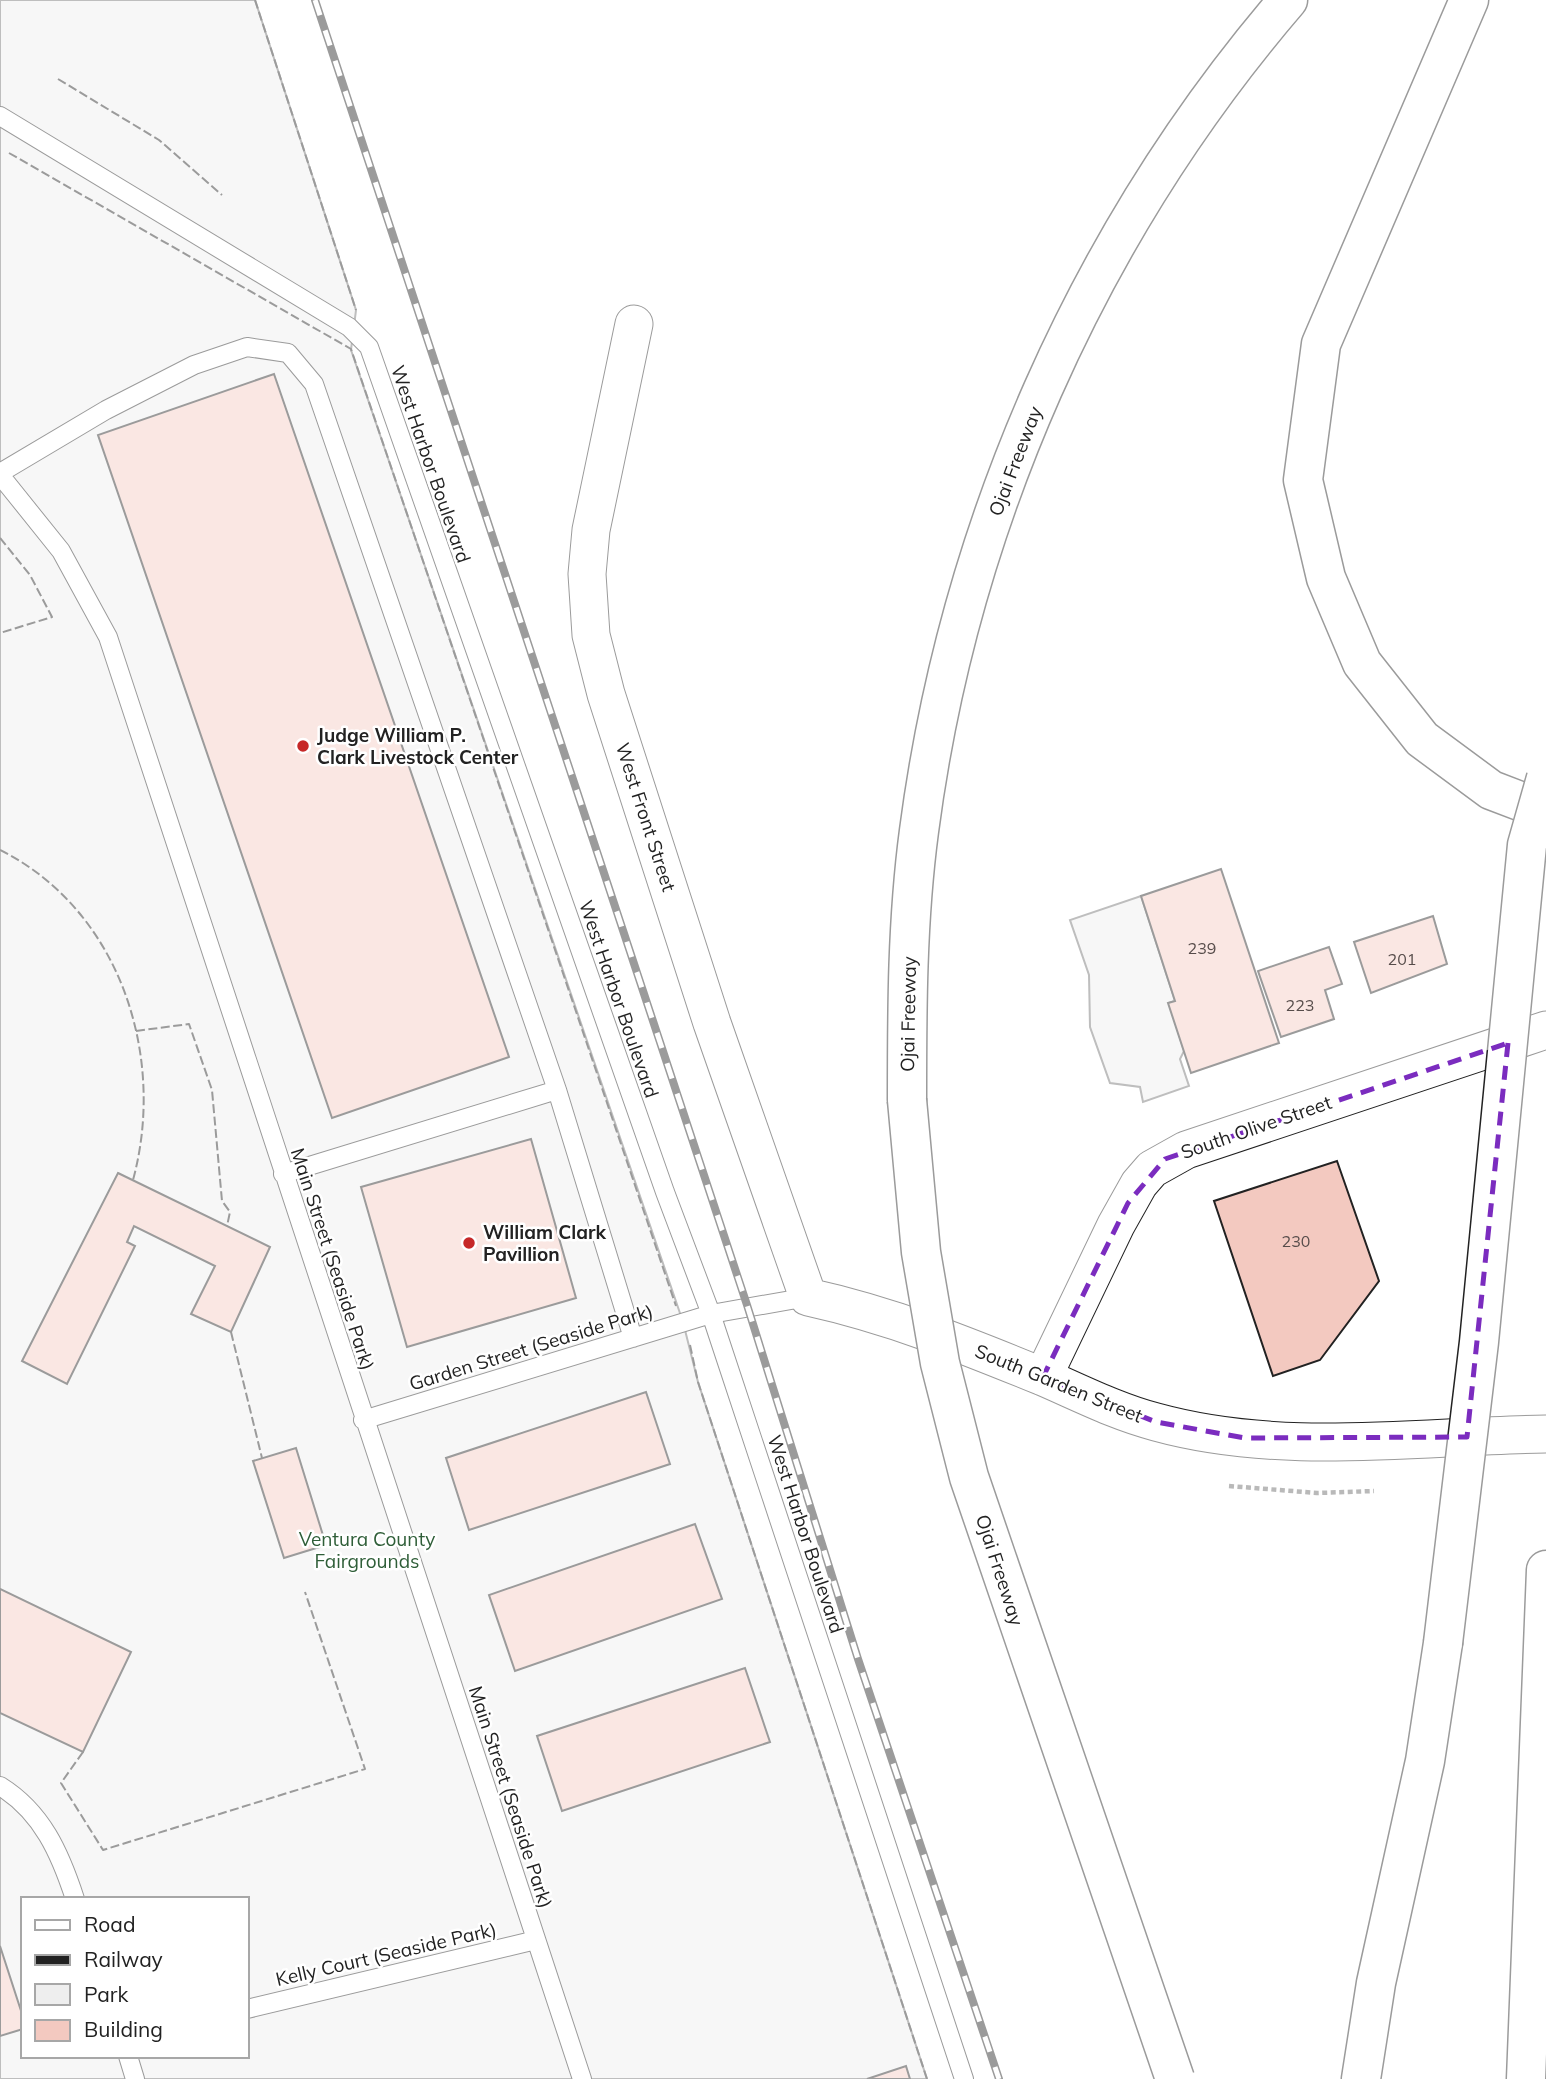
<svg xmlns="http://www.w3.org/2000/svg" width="1546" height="2079" viewBox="0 0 1546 2079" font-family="Mulish,sans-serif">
<rect width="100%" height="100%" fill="#fff"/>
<!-- green -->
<path fill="#eee" stroke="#6f6f6f" stroke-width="2" fill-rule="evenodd" d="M0,0H255L356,310L351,350L683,1322L698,1382L927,2079H0ZM23,1899H247V2056H23Z"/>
<!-- parking -->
<path fill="#ededed" stroke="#6f6f6f" stroke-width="2" d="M1141,896L1175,1001L1169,1003L1184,1051L1180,1059L1189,1086L1143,1102L1140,1087L1110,1083L1090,1027L1089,975L1070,920Z"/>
<!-- building -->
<path fill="#f3c9c0" stroke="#222" stroke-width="2" d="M274,374L509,1057L332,1118L98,435Z
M1221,869L1279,1043L1191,1073L1168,1003L1175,1001L1141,896Z
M1433,916L1447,964L1371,993L1354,942Z
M1329,947L1342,984L1325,990L1334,1019L1281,1037L1258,971Z
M531,1139L576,1298L407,1347L361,1187Z
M1337,1161L1379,1281L1320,1360L1273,1376L1214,1201Z
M118,1173L270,1247L231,1332L191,1314L215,1266L134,1226L127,1242L135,1246L67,1384L22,1361Z
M646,1392L670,1464L469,1530L446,1458Z
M296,1448L326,1545L284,1558L253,1461Z
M695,1524L722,1599L515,1671L489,1595Z
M0,1589L131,1652L83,1752L0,1713Z
M745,1668L770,1742L562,1811L537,1736Z
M0,1946L23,2017V2029L0,2036Z
M906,2066L910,2079H867Z"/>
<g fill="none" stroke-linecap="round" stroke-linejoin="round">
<!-- lane casing -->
<g stroke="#222" stroke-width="20">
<path id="lane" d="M0,116L349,327L369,347L665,1192L711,1314L964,2079
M0,473L106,410L194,365L247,347L288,353L314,384L557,1090
M0,475L61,551L108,637L582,2079
M283,1174L557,1090L633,1338
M363,1420L711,1314L808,1297
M0,1786C42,1812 60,1853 75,1899
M247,2009L536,1940
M128,2056L135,2079"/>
</g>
<!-- street casing -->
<g stroke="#222" stroke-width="39">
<path id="street" d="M634,324L591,530L587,574L591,635L606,694L712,1023L808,1297C890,1315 965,1345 1043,1377C1080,1393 1117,1412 1156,1422C1283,1457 1417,1436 1546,1434
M1043,1377L1116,1225L1139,1184L1152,1169L1186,1150L1546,1030"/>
</g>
<!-- highway casing -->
<g stroke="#222" stroke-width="41">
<path id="highway" d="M1469,0L1321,344L1303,480L1326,578L1362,663L1422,739L1491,790L1546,811
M907,1100C907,1010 907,921 919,831C959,526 1087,234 1288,0
M1361,2079L1376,1983L1425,1761L1443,1643
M1526,2079L1546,1570"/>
</g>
<!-- path -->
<path stroke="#646464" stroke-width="4.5" stroke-dasharray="5 3.5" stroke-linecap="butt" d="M1229,1486L1317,1493L1374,1491"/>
<!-- lane -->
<use href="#lane" stroke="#fff" stroke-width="18"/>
<!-- street -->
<use href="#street" stroke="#fff" stroke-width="37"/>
<!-- highway -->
<use href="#highway" stroke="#fff" stroke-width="38"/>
<!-- rail casing -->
<g stroke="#222" stroke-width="8">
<path id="rail" d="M315,0L747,1305L858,1659L999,2079"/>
</g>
<!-- rail -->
<use href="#rail" stroke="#fff" stroke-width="5" stroke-dasharray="16" stroke-linecap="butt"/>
<!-- highway-bridge casing -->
<g stroke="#222" stroke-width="41" stroke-linecap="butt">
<path id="highway-bridge" d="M907,1100L921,1252L940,1363L969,1477L1175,2079
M1443,1643L1479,1342L1527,845L1546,778"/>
</g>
<!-- highway-bridge -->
<use href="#highway-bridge" stroke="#fff" stroke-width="38"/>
<!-- fence -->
<path stroke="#222" stroke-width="2" stroke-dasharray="9 3.5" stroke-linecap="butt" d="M255,0L356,310
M58,79L159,140L222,195
M9,153L351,349L676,1306
M0,538L30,575L52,617L0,633
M0,850C119,909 167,1055 133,1180
M136,1031L189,1024L212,1090L222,1201L230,1212L227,1226
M231,1332L262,1458
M690,1345L698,1382L927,2079
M83,1752L61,1783L103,1850L365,1769L305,1592"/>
</g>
<!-- marked area -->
<path d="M0 0H1546V2079H0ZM1508,1043L1467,1437L1245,1438L1156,1422L1043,1377L1128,1203L1165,1159Z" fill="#fff" fill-opacity=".55" fill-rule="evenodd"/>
<path fill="none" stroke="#7b2cbf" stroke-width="5" stroke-dasharray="14 9" stroke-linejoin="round" d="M1508,1043L1467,1437L1245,1438L1156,1422L1043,1377L1128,1203L1165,1159Z"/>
<!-- markers -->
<g fill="#c62828" stroke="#fff" stroke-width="2.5">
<circle cx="303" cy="746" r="7"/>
<circle cx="469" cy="1243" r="7"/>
</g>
<g text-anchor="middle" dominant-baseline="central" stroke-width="5" stroke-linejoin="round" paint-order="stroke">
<!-- number labels -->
<g font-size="16" fill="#564c4a">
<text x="1202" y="948">239</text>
<text x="1402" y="959">201</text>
<text x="1300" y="1005">223</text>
<text x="1296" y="1241">230</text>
</g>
<!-- street labels -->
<g font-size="19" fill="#222" stroke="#fff">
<text transform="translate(1015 461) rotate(-69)">Ojai Freeway</text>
<text transform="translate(431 464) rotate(71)">West Harbor Boulevard</text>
<text transform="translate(646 817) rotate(72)">West Front Street</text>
<text transform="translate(619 999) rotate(71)">West Harbor Boulevard</text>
<text transform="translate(908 1014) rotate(-89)">Ojai Freeway</text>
<text transform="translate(1256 1127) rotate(-19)">South Olive Street</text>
<text transform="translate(333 1259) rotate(72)">Main Street (Seaside Park)</text>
<text transform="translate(531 1347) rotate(-17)">Garden Street (Seaside Park)</text>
<text transform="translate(1059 1383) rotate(22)">South Garden Street</text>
<text transform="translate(806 1534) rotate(72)">West Harbor Boulevard</text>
<text transform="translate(1000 1570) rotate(72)">Ojai Freeway</text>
<text transform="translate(511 1797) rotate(72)">Main Street (Seaside Park)</text>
<text transform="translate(386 1954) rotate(-13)">Kelly Court (Seaside Park)</text>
</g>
<!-- poi labels -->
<g font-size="19" font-weight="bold" fill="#222" stroke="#fff" text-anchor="start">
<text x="317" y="735">Judge William P.<tspan x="317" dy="22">Clark Livestock Center</tspan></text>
<text x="483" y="1232">William Clark<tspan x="483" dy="22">Pavillion</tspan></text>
</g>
<!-- park labels -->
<g font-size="19" fill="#2f5e38" stroke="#fff">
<text x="367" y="1539">Ventura County<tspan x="367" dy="22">Fairgrounds</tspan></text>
</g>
</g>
<!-- legend -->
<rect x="21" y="1897" width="228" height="161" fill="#ffffff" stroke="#a7a7a7" stroke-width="2"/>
<rect x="35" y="1920" width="35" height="10" fill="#ffffff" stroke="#a7a7a7" stroke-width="2"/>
<text x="84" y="1932" font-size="21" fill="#222222">Road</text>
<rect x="35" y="1955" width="35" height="10" fill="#222222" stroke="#a7a7a7" stroke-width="2"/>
<text x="84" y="1967" font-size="21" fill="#222222">Railway</text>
<rect x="35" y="1984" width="35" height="21" fill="#eeeeee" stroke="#a7a7a7" stroke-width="2"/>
<text x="84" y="2002" font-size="21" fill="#222222">Park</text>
<rect x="35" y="2020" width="35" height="21" fill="#f3c9c0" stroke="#a7a7a7" stroke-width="2"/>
<text x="84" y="2037" font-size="21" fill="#222222">Building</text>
</svg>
